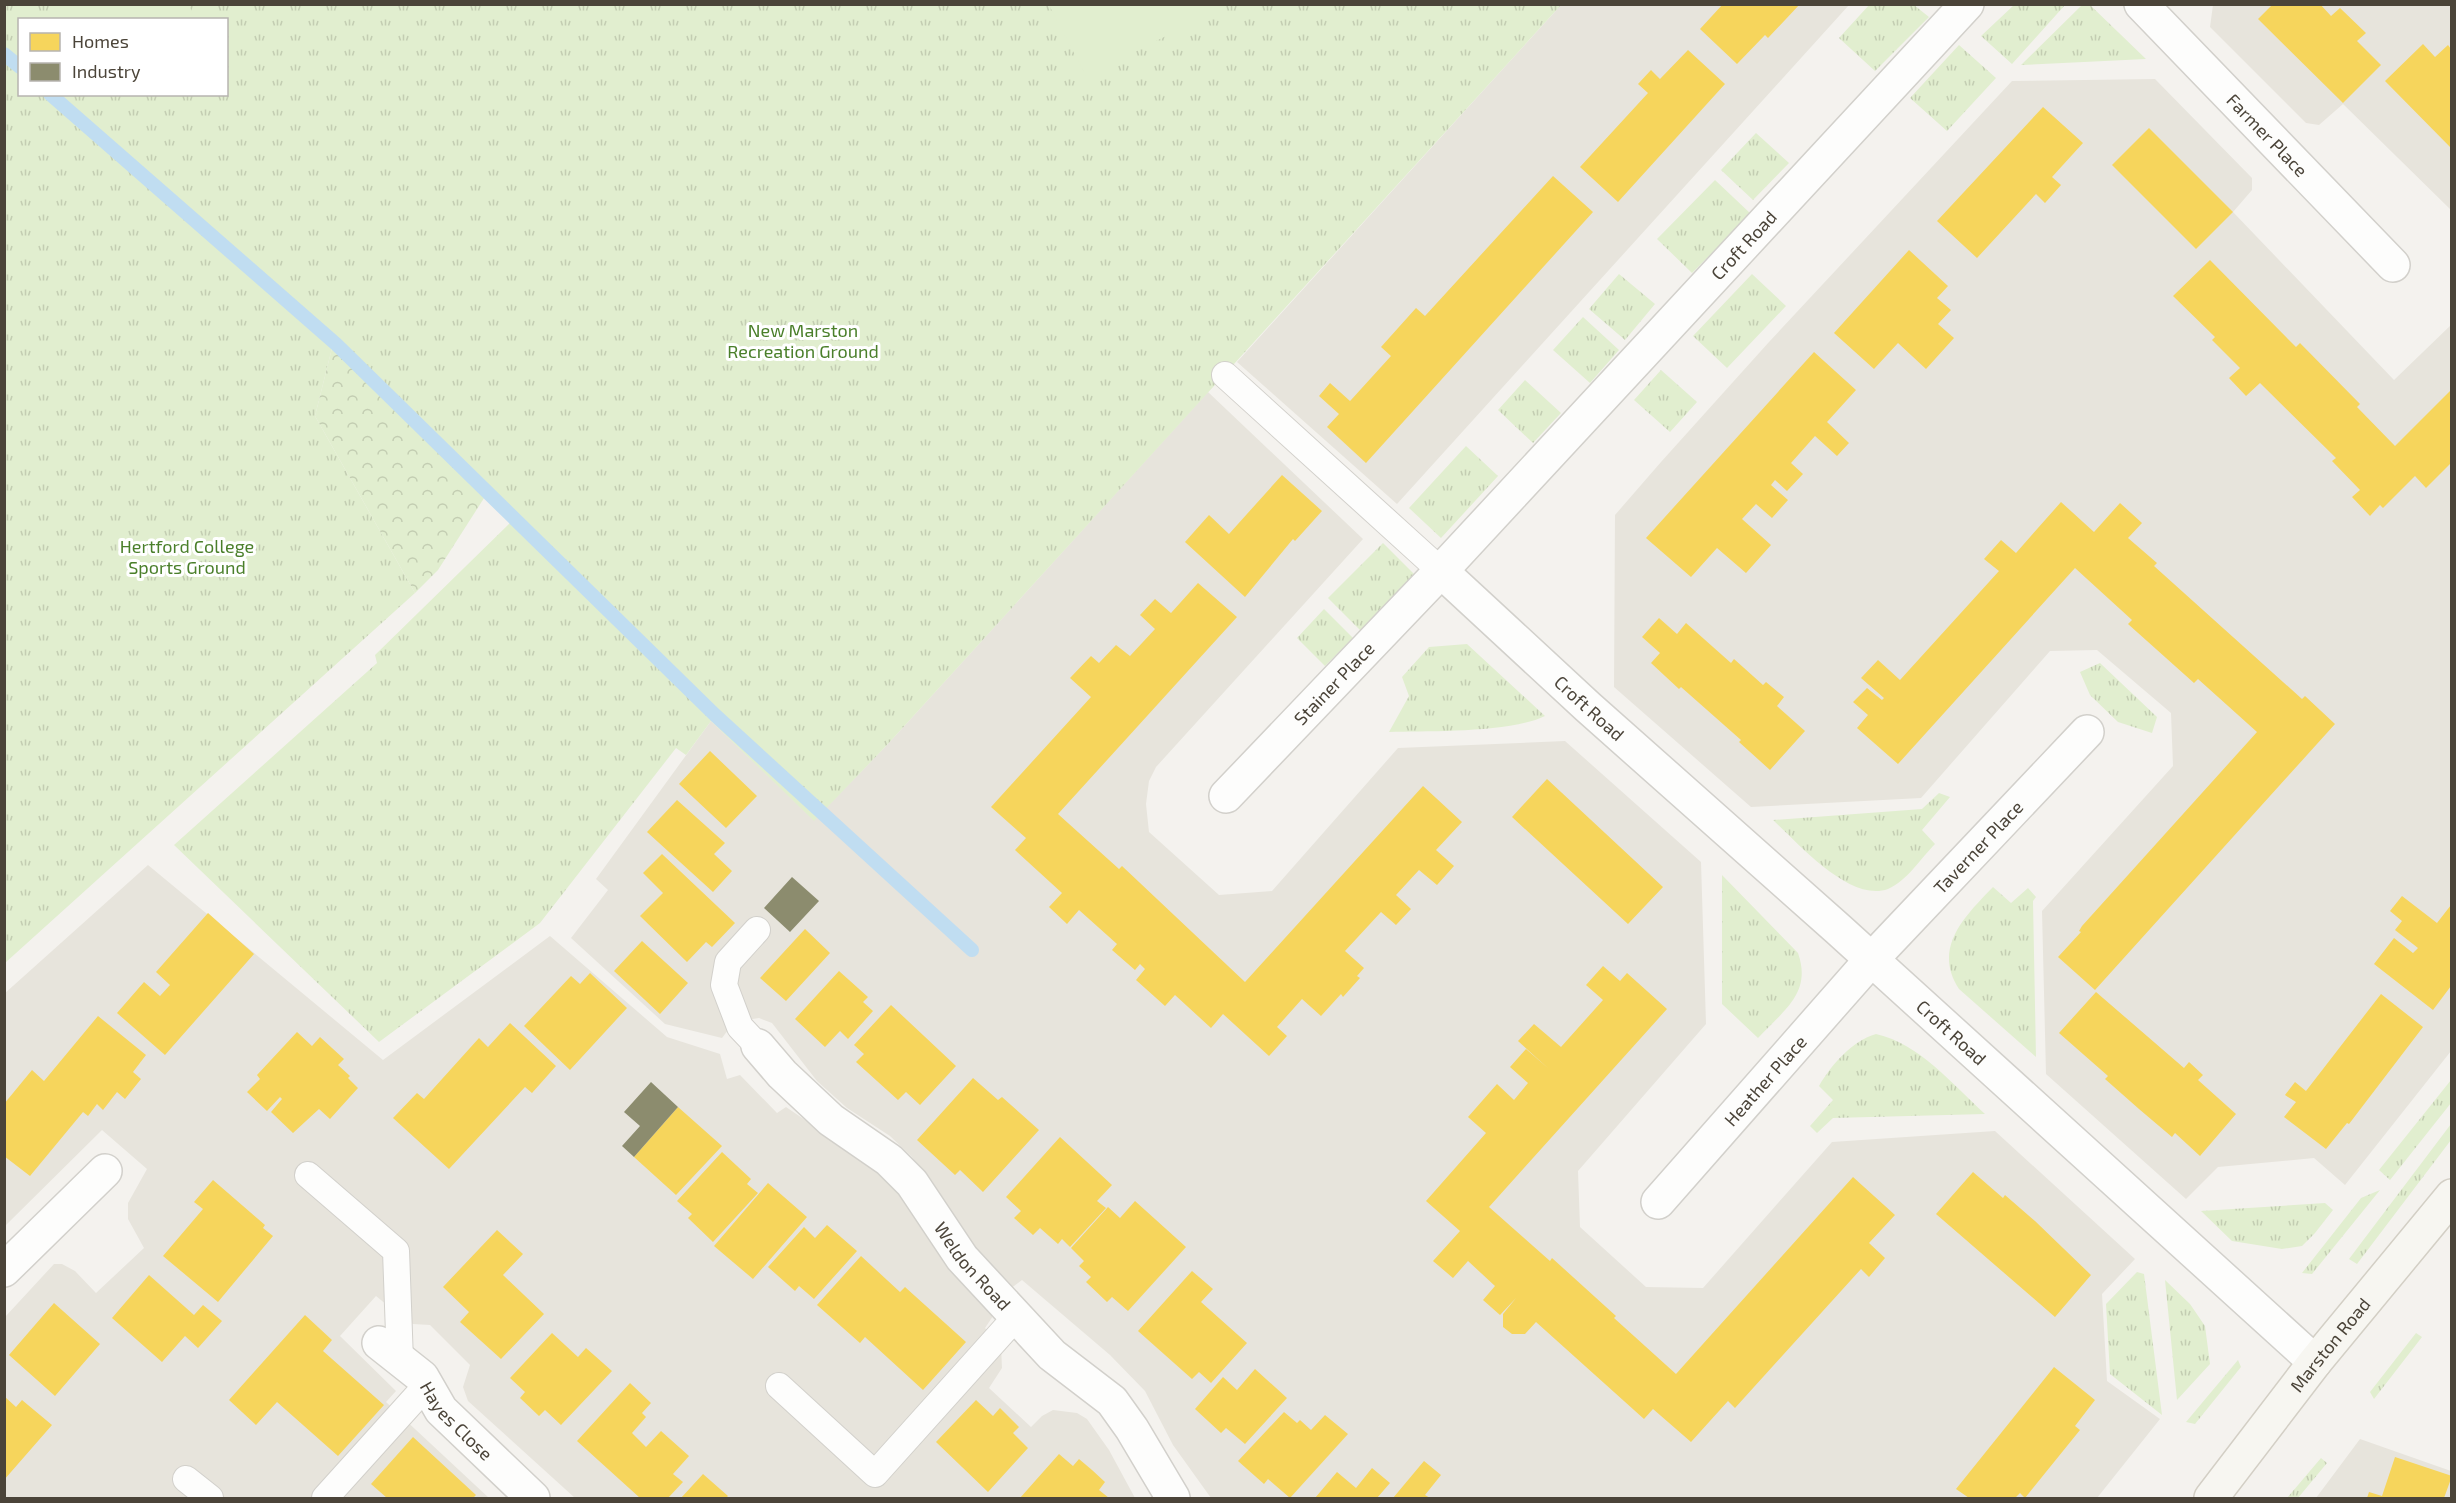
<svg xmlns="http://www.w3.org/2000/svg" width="2456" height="1503" viewBox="0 0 2456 1503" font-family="'Exo 2',sans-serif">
<defs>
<pattern id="grass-tufts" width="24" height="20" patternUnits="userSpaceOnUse" patternTransform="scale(1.5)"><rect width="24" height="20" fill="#e1eecf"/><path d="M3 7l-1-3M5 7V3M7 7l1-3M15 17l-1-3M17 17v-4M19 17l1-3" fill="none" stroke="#c3cdb2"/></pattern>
<pattern id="forest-crowns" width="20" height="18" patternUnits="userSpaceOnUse" patternTransform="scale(1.5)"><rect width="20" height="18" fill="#e1eecf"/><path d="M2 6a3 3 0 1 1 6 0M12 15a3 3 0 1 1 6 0" fill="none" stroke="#c3cdb2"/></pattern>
</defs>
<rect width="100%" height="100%" fill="#f4f2ee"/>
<!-- residential -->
<path fill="#e7e4dc" d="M1561,5H1849L1397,504L1237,362Z
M2213,5H2451V210L2343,104L2319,125L2306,123L2210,27Z
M2155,79L2252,178V190L2233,212L2394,380L2451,325V1051L2345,1185L2314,1158L2218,1167L2186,1199L2046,1074L2042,911L2173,766L2171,713L2097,650L2050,651L1921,798L1751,807L1614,687L1615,515L1661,462L1769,342L2012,81Z
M1208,392L1363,539L1156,767L1149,781L1146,804L1149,832L1219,895L1272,891L1398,748L1565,741L1701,862L1706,1024L1578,1171L1580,1227L1646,1287L1703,1288L1832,1142L1995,1131L2135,1259L2102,1294L2107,1381L2160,1419L2097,1498H1211L1173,1445L1145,1391L1110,1355L1022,1280L1010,1289L978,1254L932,1181L911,1156L890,1136L847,1108L817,1081L772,1023L759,1018L746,1020L728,1030L722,1038L665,1024L571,938L608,890L596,879L711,721L814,820L887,745Z
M148,865L383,1060L550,936L667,1037L720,1054L727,1079L740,1075L777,1113L786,1107L877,1169L894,1185L993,1316L985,1328L1001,1346L1002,1368L989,1388L1031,1427L1042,1416L1053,1410L1077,1413L1087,1419L1109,1450L1135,1498H575L468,1401L463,1387L470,1365L430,1325L413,1324L404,1319L376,1296L340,1336L396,1391L386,1402L489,1498H5V1317L54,1264H62L75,1271L96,1293L144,1248L128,1219V1203L147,1169L102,1130L5,1226L4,994Z
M2360,1439L2451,1471V1498H2316Z"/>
<!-- grass -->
<path fill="url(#grass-tufts)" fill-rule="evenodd" d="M1870,4L1914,5L1929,17L1875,71L1839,38Z
M2083,4L2090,5L2146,59L2021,65Z
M5,5H1561L887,745L814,821L711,721L686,755L676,748L540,923L379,1042L174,845L377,663L375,655L511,522L332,348L315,416L415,593L5,963ZM20,20H226V94H20Z
M2014,5H2065L2012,64L1981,36Z
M1959,45L1996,78L1947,131L1910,98Z
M1756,133L1789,163L1753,200L1721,170Z
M1715,180L1751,214L1692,273L1657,239Z
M1619,274L1655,304L1625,340L1589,309Z
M1752,274L1786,306L1727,368L1693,336Z
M1583,317L1619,350L1590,383L1553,350Z
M1661,370L1697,402L1670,432L1634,400Z
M1525,380L1561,413L1533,443L1498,410Z
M1466,446L1498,476L1441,538L1409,508Z
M1383,543L1416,576L1361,631L1328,598Z
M1324,609L1353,638L1325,666L1297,638Z
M1467,644L1545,716C1510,733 1430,731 1389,732L1409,696L1402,677L1429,647Z
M2100,663L2157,717L2152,733L2118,722L2090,695L2080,672Z
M1939,793L1950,797L1922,830L1935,844C1921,858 1907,881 1888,889C1850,903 1798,843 1773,820L1922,809Z
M1722,875L1798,953C1812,993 1784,1010 1758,1038L1722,1004Z
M1993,887L2011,903L2028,888L2036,897L2033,901L2036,1057L1959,989C1932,948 1965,916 1993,887Z
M1876,1034C1920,1044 1952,1084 1985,1114L1833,1118L1817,1133L1810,1126L1833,1100L1819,1086C1832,1064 1852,1041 1876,1034Z
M2451,1080V1103L2390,1180L2379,1170Z
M2451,1124V1140L2357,1264L2349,1259Z
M2380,1190L2312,1274L2302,1273L2361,1198Z
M2325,1203L2333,1210L2315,1233L2302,1246L2282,1249L2232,1241L2201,1211Z
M2137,1272L2144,1274L2162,1415L2110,1374L2106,1304Z
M2165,1280L2190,1304L2205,1326L2210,1364L2177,1400Z
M2416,1333L2422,1337L2374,1399L2370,1392Z
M2238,1360L2241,1367L2195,1424L2186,1422Z
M2321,1458L2327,1463L2298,1498H2287Z"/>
<!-- forest -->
<path fill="url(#forest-crowns)" d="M332,348L486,495L438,570L415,593L315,416Z"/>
<!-- garden -->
<path fill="#e1eecf" d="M67,5H189L194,16L186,20L74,19Z
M1049,5H1228L1086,76Z"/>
<!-- homes -->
<path fill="#f6d55c" d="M1723,4H1800L1768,38L1765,35L1737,64L1700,29Z
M2273,4H2320L2331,16L2340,8L2366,33L2357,41L2381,65L2343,103L2258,19Z
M2423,44L2435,57L2448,45L2451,49V148L2385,81Z
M1688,50L1725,84L1618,202L1580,167L1648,93L1638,84L1651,70L1660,79Z
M2043,107L2083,143L2052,177L2061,185L2045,203L2036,194L1977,258L1937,221Z
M2149,128L2233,212L2196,249L2112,165Z
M1553,176L1593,212L1366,463L1327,427L1339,414L1319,396L1330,383L1350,401L1351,400L1391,356L1381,347L1416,308L1425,316Z
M1909,250L1948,286L1937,298L1951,310L1938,324L1954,338L1926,369L1898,343L1874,369L1834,333Z
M2210,260L2296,347L2300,343L2360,404L2357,407L2395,446L2451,390V463L2426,488L2415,476L2383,508L2380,505L2370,516L2352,497L2360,490L2332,461L2336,458L2260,383L2246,396L2229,378L2240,368L2212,340L2215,337L2173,296Z
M1814,352L1856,390L1827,422L1849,443L1837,456L1815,436L1791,463L1803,474L1787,491L1775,480L1771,485L1788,500L1772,518L1756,504L1742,519L1771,545L1746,573L1717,548L1691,577L1646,538Z
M1282,475L1322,511L1295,541L1293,539L1245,597L1185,542L1209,515L1229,534Z
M2061,502L2094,532L2120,503L2142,523L2128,538L2157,563L2154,566L2302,699L2305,696L2335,724L2095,990L2058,957L2081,932L2079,931L2082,926L2257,732L2198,679L2194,683L2128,624L2132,620L2075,568L1898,764L1857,728L1868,715L1853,702L1867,688L1882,700L1884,698L1861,678L1878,660L1900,680L1999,571L1984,559L2001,540L2016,553Z
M1198,583L1237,617L1058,814L1119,869L1122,866L1245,982L1423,786L1462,822L1436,850L1454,866L1437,885L1419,870L1396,895L1411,909L1396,925L1381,912L1345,951L1364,968L1357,976L1360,978L1343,997L1341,994L1321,1016L1302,999L1277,1027L1287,1036L1269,1056L1223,1014L1211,1028L1175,995L1165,1006L1136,980L1145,969L1140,964L1135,970L1112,950L1117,944L1079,910L1067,924L1049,907L1062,893L1015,850L1026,838L991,807L1091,697L1070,678L1091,656L1099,663L1116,645L1130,656L1155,629L1140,615L1155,599L1171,613Z
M1659,618L1677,634L1686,623L1731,663L1734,659L1763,685L1766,682L1784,697L1777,706L1805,731L1770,770L1739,742L1741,740L1681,687L1679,689L1651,663L1660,653L1642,637Z
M710,751L757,796L726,828L679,784Z
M1547,779L1663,887L1628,924L1512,817Z
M677,800L725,843L714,854L732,871L713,892L647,832Z
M662,854L735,923L712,947L706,942L687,962L640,916L663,893L643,873Z
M2402,896L2437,923L2451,905V986L2433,1010L2374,964L2394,938L2413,953L2418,948L2395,930L2402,921L2390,911Z
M208,913L254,954L165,1055L117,1013L144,982L160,996L170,985L156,972Z
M805,929L830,953L786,1001L760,978Z
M642,941L688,983L660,1014L614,971Z
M1603,966L1620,981L1627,973L1667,1009L1489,1207L1550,1261L1552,1258L1616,1316L1614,1318L1676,1374L1853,1177L1895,1215L1869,1243L1885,1258L1869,1277L1861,1269L1735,1408L1728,1401L1691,1442L1653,1409L1644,1419L1536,1322L1525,1334H1512L1503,1327V1314L1516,1298L1500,1315L1483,1300L1495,1286L1468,1261L1453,1278L1433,1261L1460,1231L1426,1201L1486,1133L1468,1117L1497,1084L1514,1100L1528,1083L1510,1067L1526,1049L1549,1069L1518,1041L1534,1024L1561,1047L1603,1000L1586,985Z
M839,971L868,997L863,1002L873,1011L848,1039L840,1031L825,1047L795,1019Z
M590,973L627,1008L570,1070L524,1026L571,976L580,984Z
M2096,992L2184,1068L2189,1062L2203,1075L2198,1080L2236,1114L2200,1156L2175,1133L2172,1137L2139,1109L2105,1079L2108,1076L2059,1033Z
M2381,994L2423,1027L2349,1124L2347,1123L2326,1149L2284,1117L2296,1102L2285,1095L2295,1082L2306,1091Z
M891,1005L956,1066L920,1105L906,1092L898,1100L856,1062L864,1054L854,1045Z
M98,1016L146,1055L133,1072L141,1079L125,1099L117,1092L103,1110L97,1104L88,1116L83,1112L30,1176L4,1156V1104L32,1070L44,1081Z
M510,1023L556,1066L532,1093L525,1087L449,1169L393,1118L417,1093L424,1099L479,1038L488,1047Z
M297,1032L312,1046L320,1037L344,1059L338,1065L350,1076L348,1078L358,1088L330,1119L319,1109L293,1133L271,1112L282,1099L280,1097L267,1111L247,1092L260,1079L257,1075Z
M973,1078L998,1100L1002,1097L1039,1130L983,1192L960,1170L955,1175L917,1140Z
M678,1107L722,1146L676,1195L634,1157Z
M1060,1137L1112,1185L1097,1201L1106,1208L1070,1247L1062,1239L1058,1244L1040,1228L1033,1235L1014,1218L1021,1211L1006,1197Z
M722,1152L751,1179L747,1184L758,1193L713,1242L688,1218L692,1214L677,1201Z
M1973,1172L2003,1198L2005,1195L2035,1221L2091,1275L2055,1317L1936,1214Z
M213,1180L265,1225L263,1228L273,1236L218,1302L163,1256L203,1209L194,1202Z
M768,1183L807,1217L753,1279L714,1246Z
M1135,1201L1186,1247L1128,1311L1112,1297L1107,1302L1086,1282L1091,1277L1079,1266L1084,1261L1071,1248L1108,1207L1120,1218Z
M827,1225L857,1251L814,1299L799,1286L795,1291L768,1267L804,1227L815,1238Z
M497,1230L523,1254L503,1275L544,1314L501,1359L460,1322L469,1312L443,1287Z
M861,1256L900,1292L905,1287L966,1342L923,1390L865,1337L860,1343L817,1305Z
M1192,1271L1213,1289L1201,1302L1247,1343L1211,1383L1199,1372L1192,1379L1138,1331Z
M149,1275L194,1315L203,1305L222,1321L198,1348L185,1336L162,1362L112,1318Z
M54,1303L100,1344L55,1396L9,1355Z
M305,1315L332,1340L323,1351L384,1405L338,1456L277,1402L256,1425L229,1400Z
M552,1333L578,1357L586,1348L612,1371L561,1425L545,1410L539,1416L520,1398L525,1392L510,1378Z
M2054,1367L2095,1400L2075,1426L2080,1430L2025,1498L2020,1493L2015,1498H1969L1956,1489Z
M1255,1369L1287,1398L1245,1444L1226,1428L1221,1433L1195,1409L1223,1377L1237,1390Z
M630,1383L651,1403L642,1413L646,1417L632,1433L646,1447L661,1431L689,1456L673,1474L683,1482L668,1498H640L577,1441Z
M4,1396L16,1407L22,1400L52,1425L4,1480Z
M976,1400L993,1416L1000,1408L1019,1427L1013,1433L1028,1448L988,1492L936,1442Z
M1284,1412L1297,1423L1300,1420L1311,1430L1325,1415L1348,1434L1290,1498L1268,1479L1264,1484L1238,1461Z
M413,1437L476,1495L473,1498H387L371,1484Z
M1059,1454L1073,1466L1079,1459L1092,1470L1105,1482L1099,1490L1109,1498H1020Z
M2395,1457L2452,1476L2444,1498H2367L2369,1492L2382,1496Z
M1424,1461L1441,1475L1425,1495L1430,1498H1393Z
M1372,1468L1390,1483L1377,1498H1315L1337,1472L1356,1488Z
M703,1474L728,1496L726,1498H681Z"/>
<!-- industry -->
<path fill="#8c8c6e" d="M792,877L819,901L790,932L764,908Z
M651,1082L678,1107L634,1157L622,1146L640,1126L624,1112Z"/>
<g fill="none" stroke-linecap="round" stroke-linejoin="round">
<!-- stream -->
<path stroke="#c0ddf1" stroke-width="14" d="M4,54L20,67
M50,94L336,344L715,715L972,950"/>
<!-- service casing -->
<g stroke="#d2d0cb" stroke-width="28">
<path id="service" d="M1225,375L1441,571
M757,930L728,962L724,985L740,1027L758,1046
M308,1175L396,1251L400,1361
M779,1386L875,1474L1016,1317
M186,1479L210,1498
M325,1498L427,1385"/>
</g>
<!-- minor casing -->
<g stroke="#d2d0cb" stroke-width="36">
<g id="minor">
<path id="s1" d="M2141,4L2393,265"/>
<path id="s2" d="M1441,571L1588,707L1838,929L2315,1362"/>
<path id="s3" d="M1226,796L1441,571L1967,4"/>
<path id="s4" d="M758,1046L782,1074L831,1120L889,1160L912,1183L962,1258L1052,1355L1112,1401L1132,1429L1173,1498"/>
<path id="s5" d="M1658,1202L1871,960L2087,732"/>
<path d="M4,1270L105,1171"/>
<path id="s6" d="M379,1343L422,1377L441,1410L533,1498"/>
</g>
</g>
<!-- secondary casing -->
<g stroke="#d3cfc5" stroke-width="36">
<g id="secondary">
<path id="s7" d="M2211,1498L2315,1362L2452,1196"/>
</g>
</g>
<!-- service -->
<use href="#service" stroke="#fdfdfc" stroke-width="26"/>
<!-- minor -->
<use href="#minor" stroke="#fdfdfc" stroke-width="33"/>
<!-- secondary -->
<use href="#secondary" stroke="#f7f6f1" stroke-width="33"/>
</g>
<g text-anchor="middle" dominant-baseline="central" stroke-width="6" stroke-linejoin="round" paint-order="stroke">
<!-- street labels -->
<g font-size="18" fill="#4b4439" stroke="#fff">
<text stroke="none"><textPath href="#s1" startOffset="182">Farmer Place</textPath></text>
<text stroke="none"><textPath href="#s3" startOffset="756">Croft Road</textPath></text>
<text stroke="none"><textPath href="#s3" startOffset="156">Stainer Place</textPath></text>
<text stroke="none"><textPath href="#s2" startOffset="202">Croft Road</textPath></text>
<text stroke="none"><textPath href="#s5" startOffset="478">Taverner Place</textPath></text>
<text stroke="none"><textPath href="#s2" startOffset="688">Croft Road</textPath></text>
<text stroke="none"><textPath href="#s5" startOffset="162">Heather Place</textPath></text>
<text stroke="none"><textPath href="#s4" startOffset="310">Weldon Road</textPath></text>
<text stroke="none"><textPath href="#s7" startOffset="194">Marston Road</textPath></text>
<text stroke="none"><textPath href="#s6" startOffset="111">Hayes Close</textPath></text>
</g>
<!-- park labels -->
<g font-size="18" fill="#4a7f2a" stroke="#fff">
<text x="803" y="330">New Marston<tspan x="803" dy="21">Recreation Ground</tspan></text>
<text x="187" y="546">Hertford College<tspan x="187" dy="21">Sports Ground</tspan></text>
</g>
</g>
<!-- border -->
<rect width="2456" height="1503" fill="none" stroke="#4b4439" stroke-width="12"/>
<!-- legend -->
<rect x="18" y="18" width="210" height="78" fill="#ffffff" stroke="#b7b4b0" stroke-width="1.5"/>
<rect x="30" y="33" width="30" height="18" fill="#f6d55c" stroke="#b7b4b0" stroke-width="1.5"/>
<text x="72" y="48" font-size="18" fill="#4b4439">Homes</text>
<rect x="30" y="63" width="30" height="18" fill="#8c8c6e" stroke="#b7b4b0" stroke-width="1.5"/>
<text x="72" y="78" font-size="18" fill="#4b4439">Industry</text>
</svg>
